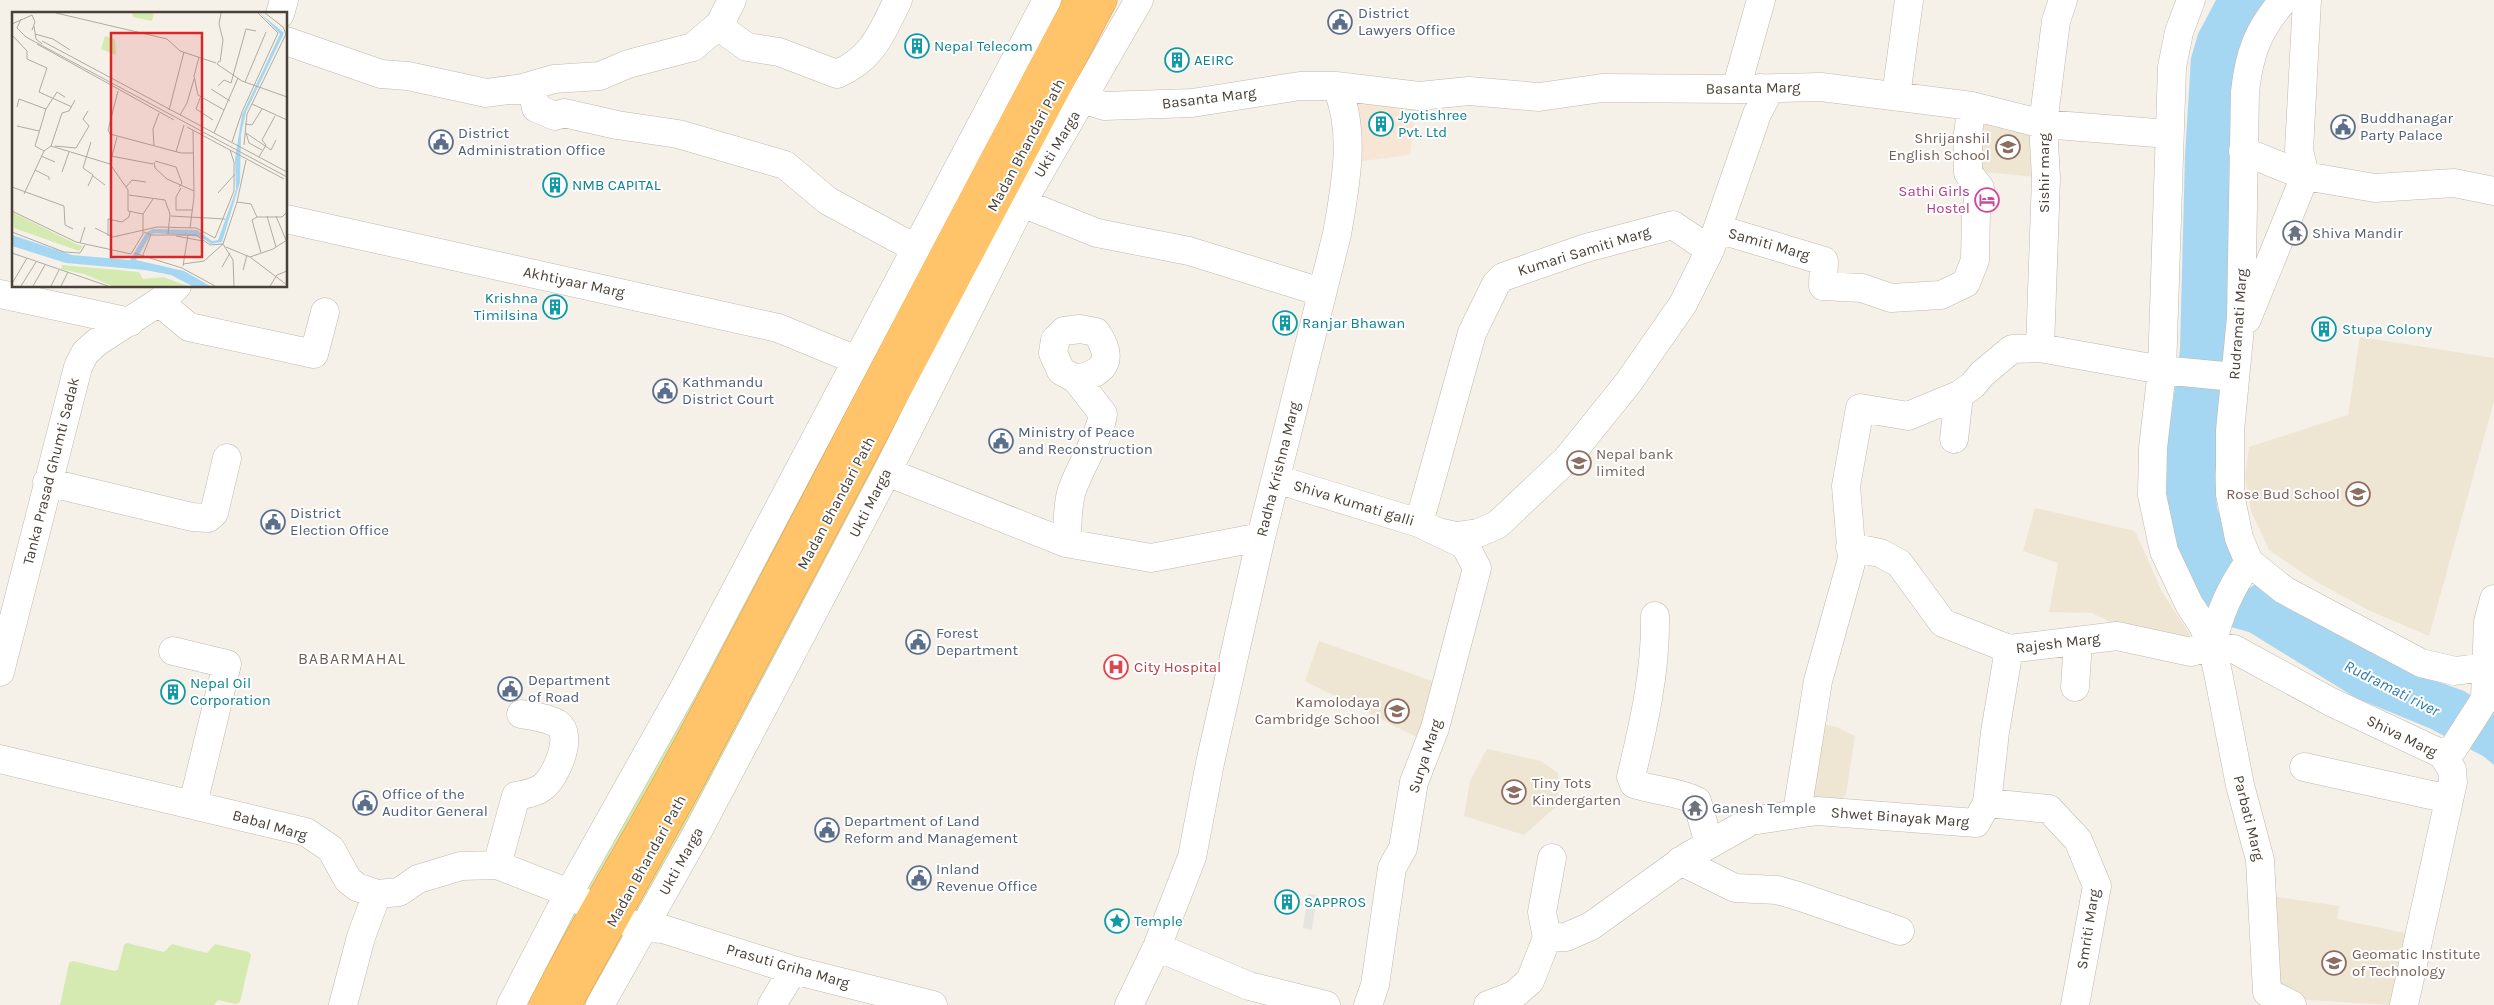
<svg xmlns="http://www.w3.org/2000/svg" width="2494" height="1005" viewBox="0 0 2494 1005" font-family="Karla,sans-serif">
<rect width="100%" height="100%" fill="#f5f1e9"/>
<!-- commercial -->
<path fill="#f7e6d5" d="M1352,103L1416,106L1410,155L1355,162Z"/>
<!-- education -->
<path fill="#eee5d3" d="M1972,107L2043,124L2046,178L1972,171Z
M2360,337L2494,358V401L2429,636L2368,610L2310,578L2269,550L2251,511L2245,478L2249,447L2348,415Z
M2035,508L2135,531L2162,592L2189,633L2190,639L2127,630L2092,613L2049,612L2058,563L2023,551Z
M1319,641L1438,683L1421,739L1305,681Z
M1812,722L1837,727L1855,736L1846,794L1837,809L1801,806Z
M1487,749L1541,761L1558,773L1559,804L1524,835L1464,816L1470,781Z
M2263,895L2339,906L2337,919L2410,934L2393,1005L2308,1000L2267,992Z"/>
<!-- green -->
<path fill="#d4eab1" d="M843,410L848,413L644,798L561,945L556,943Z
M885,431L892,435L699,802L588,1005H578Z
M127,943L164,952L172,944L207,953L215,944L249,952L251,955L240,1002L236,1004L218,1000L214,1005H60L69,963L73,961L115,971L118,969L124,945Z"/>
<!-- parking -->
<path fill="#e6e4e1" d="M1308,894L1317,895L1312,930L1303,928Z"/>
<!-- water -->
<path fill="#a5d7f2" d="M2216,0H2274L2264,11L2215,476L2217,507L2233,557V569L2250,588L2256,583L2409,671L2464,691L2494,710V765L2483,756L2429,728L2356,698L2249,632L2220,624L2196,593L2182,567L2166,506L2164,470L2180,349L2185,155L2191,58L2198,34Z"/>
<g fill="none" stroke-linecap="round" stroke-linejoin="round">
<!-- minor casing -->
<g stroke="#c1b8ab" stroke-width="29">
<path id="minor" d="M2191,0L2179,32L2172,67L2162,370L2153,448L2152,495L2164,551L2189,604L2202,624L2212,646L2218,673L2240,785L2260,860L2267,992
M2284,0C2258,29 2249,54 2245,92L2241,317L2230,431V494L2239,538L2249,562L2284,590L2421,663L2455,671L2484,667
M280,14L284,0
M720,24L730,35L747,47L779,52L837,74C873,59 882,32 898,0
M286,41L381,74L408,76L486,93L523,88L554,79L600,76L628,64L693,47L720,24L732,0
M1736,89L1761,0
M509,90H532L536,108L555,116L564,113L617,125L678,134L785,165L828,201L915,248
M1896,96L1909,0
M1083,99L1104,106L1192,103L1300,86H1336L1419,96L1469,91L1539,97L1602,88L1736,89L1821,87L1972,106L2043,124L2169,134
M2243,151L2305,176L2375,188L2454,183L2494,191
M1022,203L1097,233L1189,251L1321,292
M286,219L778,328L856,360
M1718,229L1824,261L1823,286L1862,288L1891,298L1941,295L1966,283L1975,260L1976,212L1980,188L1968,173V133L1972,106
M0,294L130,322
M159,302L189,327L314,354L325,312
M2247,319L2305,176L2299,150L2307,0
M2040,348L2046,178L2043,124L2056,21L2063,0
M1954,439L1959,395
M887,472L1066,543L1151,558L1261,537
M1276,479L1419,523L1465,545L1477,568L1435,728L1414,782L1403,848L1392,868L1375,985L1368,1005
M47,482L192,517L208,518L214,513L227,458
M1419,523L1472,333L1496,284L1503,277L1586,248L1673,225L1710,250
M1442,533L1456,536L1478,533L1497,525L1566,460L1628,383L1683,304L1710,250L1757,114L1766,97L1760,88
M1066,543C1068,527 1067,509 1071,493C1079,468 1100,437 1103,414L1076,379L1061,371L1053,353L1055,340L1064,331L1080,329L1096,332C1114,358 1107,373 1076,379
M1850,547L1880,553L1899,563L1943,623L2009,649L2117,636L2191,652L2212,646L2234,649L2331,702L2442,754L2452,770L2453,782L2404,1005
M1655,616C1656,671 1644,723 1631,777L1634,784C1655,791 1677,791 1697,801L1709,844
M2212,646C2218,617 2231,587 2249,562
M173,651L227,664L193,804
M0,672L78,367L85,353L97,342L159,302L177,286
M2075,687L2078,642
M2442,754L2453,749L2485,699L2488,622L2494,599
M0,759L306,832L331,849L348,880L357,887L377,894L399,892L418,879L461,866L497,865L569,893L583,902
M2304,767L2449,799
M1987,803L2049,809L2078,840L2097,886L2075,1005
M1797,812L1818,681L1852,559L1846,486L1860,408L1908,416L1959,395L1973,385L1982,374L2012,349L2040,348L2162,370L2234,377
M1680,861L1735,888L1777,890L1798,896L1900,931
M497,865L516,796C526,794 536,793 544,786C556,776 574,736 558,724C549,718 532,716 521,714
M629,923L644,928L663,929L793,970L933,1005
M1547,938L1542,912L1552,858
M1157,947L1249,986L1326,1005
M2267,992L2292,1005
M343,1005L361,937L377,894
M511,1005L569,893L683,690L1047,0
M600,1005L698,831L887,472L1022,203L1139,0
M772,1005L793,970
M1129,1005L1157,947L1192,857L1210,763L1261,537L1337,234C1345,187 1357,131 1336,86
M1488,1005L1514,995L1530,981L1547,938L1566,937L1591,926L1687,857L1751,821L1817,811L1976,823L1987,803L1995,732L2009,649"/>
</g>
<!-- highway casing -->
<g stroke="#e29837" stroke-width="29">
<path id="highway" d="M543,1005C590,913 645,826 693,735C822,490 948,244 1079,0
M567,1005L692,778L1103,0"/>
</g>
<!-- minor -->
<use href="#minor" stroke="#fff" stroke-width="28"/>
<!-- highway -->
<use href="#highway" stroke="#ffc46a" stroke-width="28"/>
</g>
<!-- icons -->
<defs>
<g id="civic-ring" transform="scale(1.25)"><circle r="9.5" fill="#fff" stroke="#5c6f8a" stroke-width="1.5"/><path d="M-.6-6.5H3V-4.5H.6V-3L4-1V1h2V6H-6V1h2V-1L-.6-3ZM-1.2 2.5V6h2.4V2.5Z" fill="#5c6f8a"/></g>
<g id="building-ring" transform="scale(1.25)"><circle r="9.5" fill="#fff" stroke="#0f9aa8" stroke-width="1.5"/><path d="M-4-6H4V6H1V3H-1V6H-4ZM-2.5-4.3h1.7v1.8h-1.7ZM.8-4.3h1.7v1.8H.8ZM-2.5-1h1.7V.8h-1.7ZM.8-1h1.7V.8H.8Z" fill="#0f9aa8"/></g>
<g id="school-ring" transform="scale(1.25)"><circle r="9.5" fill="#fff" stroke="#8d6e63" stroke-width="1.5"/><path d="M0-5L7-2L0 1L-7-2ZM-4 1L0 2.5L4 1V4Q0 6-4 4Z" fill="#8d6e63"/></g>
<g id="hotel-ring" transform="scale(1.25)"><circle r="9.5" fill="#fff" stroke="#d1479c" stroke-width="1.5"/><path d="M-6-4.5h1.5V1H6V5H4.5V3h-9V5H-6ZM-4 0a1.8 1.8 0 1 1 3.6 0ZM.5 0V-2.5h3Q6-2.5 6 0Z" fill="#d1479c"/></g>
<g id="temple-ring" transform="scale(1.25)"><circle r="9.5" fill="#fff" stroke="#6b7280" stroke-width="1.5"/><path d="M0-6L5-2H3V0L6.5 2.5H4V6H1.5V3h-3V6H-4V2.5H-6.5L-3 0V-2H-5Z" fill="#6b7280"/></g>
<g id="university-ring" transform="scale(1.25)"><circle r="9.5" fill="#fff" stroke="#8d6e63" stroke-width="1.5"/><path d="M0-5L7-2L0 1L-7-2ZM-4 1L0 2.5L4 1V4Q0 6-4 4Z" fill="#8d6e63"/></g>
<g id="hospital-ring" transform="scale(1.25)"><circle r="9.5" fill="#fff" stroke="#e0444e" stroke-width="1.5"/><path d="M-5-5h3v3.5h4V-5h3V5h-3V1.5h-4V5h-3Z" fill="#e0444e"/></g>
<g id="sight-ring" transform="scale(1.25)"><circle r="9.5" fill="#fff" stroke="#0f9aa8" stroke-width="1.5"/><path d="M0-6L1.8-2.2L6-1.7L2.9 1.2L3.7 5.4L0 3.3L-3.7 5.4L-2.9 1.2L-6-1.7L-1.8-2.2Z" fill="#0f9aa8"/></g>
</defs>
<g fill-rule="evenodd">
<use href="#civic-ring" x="1340" y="22"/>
<use href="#building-ring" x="917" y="46"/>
<use href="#building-ring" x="1177" y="60"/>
<use href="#building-ring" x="1381" y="124"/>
<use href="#civic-ring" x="2343" y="127"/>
<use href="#civic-ring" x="441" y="142"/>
<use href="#school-ring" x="2008" y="147"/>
<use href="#building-ring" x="555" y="185"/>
<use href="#hotel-ring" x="1987" y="200"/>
<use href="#temple-ring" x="2295" y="233"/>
<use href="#building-ring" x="555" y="307"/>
<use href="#building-ring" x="1285" y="323"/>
<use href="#building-ring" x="2324" y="329"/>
<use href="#civic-ring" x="665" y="391"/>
<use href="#civic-ring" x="1001" y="441"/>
<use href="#university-ring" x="1579" y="463"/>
<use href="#school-ring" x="2358" y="494"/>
<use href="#civic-ring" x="273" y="522"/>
<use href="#civic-ring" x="918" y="642"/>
<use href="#hospital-ring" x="1116" y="667"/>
<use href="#civic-ring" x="510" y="689"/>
<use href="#building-ring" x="173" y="692"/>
<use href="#school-ring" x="1397" y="711"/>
<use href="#school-ring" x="1514" y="792"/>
<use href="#civic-ring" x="365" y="803"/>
<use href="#temple-ring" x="1695" y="808"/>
<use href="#civic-ring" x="827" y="830"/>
<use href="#civic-ring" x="919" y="878"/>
<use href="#building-ring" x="1287" y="902"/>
<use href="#sight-ring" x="1117" y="921"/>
<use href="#university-ring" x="2334" y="963"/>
</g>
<g text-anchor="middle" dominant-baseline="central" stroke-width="4" stroke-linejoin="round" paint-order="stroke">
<!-- service labels -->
<g font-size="15" fill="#4e5e75" stroke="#fff" text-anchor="start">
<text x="1358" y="13">District<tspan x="1358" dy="17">Lawyers Office</tspan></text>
<text x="2360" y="118">Buddhanagar<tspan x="2360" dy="17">Party Palace</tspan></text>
<text x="458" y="133">District<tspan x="458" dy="17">Administration Office</tspan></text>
<text x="682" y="382">Kathmandu<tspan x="682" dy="17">District Court</tspan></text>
<text x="1018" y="432">Ministry of Peace<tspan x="1018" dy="17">and Reconstruction</tspan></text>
<text x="290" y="513">District<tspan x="290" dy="17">Election Office</tspan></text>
<text x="936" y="633">Forest<tspan x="936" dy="17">Department</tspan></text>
<text x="528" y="680">Department<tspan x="528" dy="17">of Road</tspan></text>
<text x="382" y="794">Office of the<tspan x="382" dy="17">Auditor General</tspan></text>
<text x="844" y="821">Department of Land<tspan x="844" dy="17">Reform and Management</tspan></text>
<text x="936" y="869">Inland<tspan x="936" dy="17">Revenue Office</tspan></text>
</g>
<!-- culture labels -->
<g font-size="15" fill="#0d838f" stroke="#fff" text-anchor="start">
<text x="934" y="46">Nepal Telecom</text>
<text x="1194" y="60">AEIRC</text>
<text x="1398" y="115">Jyotishree<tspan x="1398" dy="17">Pvt. Ltd</tspan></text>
<text x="572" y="185">NMB CAPITAL</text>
<text x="538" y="298" text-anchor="end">Krishna<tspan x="538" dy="17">Timilsina</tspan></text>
<text x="1302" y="323">Ranjar Bhawan</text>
<text x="2342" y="329">Stupa Colony</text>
<text x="190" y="683">Nepal Oil<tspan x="190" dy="17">Corporation</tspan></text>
<text x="1304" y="902">SAPPROS</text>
<text x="1134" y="921">Temple</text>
</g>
<!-- street labels -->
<g font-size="15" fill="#494137" stroke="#fff">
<text transform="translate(1753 88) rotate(-1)">Basanta Marg</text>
<text transform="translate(1209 98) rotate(-7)">Basanta Marg</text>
<text transform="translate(1057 144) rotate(-59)">Ukti Marga</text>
<text transform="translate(1026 145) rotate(-62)">Madan Bhandari Path</text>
<text transform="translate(2044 173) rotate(-90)">Sishir marg</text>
<text transform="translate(1769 244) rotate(16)">Samiti Marg</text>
<text transform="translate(1584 251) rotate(-17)">Kumari Samiti Marg</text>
<text transform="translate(574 282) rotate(12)">Akhtiyaar Marg</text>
<text transform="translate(2238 324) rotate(-86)">Rudramati Marg</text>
<text transform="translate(1278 469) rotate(-76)">Radha Krishna Marg</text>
<text transform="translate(51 471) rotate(-76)">Tanka Prasad Ghumti Sadak</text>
<text transform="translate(836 503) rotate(-62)">Madan Bhandari Path</text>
<text transform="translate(870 503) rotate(-63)">Ukti Marga</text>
<text transform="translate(1354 503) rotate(17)">Shiva Kumati galli</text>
<text transform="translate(2058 643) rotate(-7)">Rajesh Marg</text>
<text transform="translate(2402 736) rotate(26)">Shiva Marg</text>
<text transform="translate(1425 756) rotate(-72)">Surya Marg</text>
<text transform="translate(1900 817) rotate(4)">Shwet Binayak Marg</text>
<text transform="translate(2249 818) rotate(76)">Parbati Marg</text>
<text transform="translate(270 825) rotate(16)">Babal Marg</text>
<text transform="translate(646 861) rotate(-61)">Madan Bhandari Path</text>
<text transform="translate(681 861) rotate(-61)">Ukti Marga</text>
<text transform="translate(2088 929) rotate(-81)">Smriti Marg</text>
<text transform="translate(788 966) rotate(16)">Prasuti Griha Marg</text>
</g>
<!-- education labels -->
<g font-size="15" fill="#785e54" stroke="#fff" text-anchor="end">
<text x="1990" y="138">Shrijanshil<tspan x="1990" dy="17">English School</tspan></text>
<text x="1596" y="454" text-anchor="start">Nepal bank<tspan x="1596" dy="17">limited</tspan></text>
<text x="2340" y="494">Rose Bud School</text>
<text x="1380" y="702">Kamolodaya<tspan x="1380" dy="17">Cambridge School</tspan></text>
<text x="1532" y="783" text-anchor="start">Tiny Tots<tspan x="1532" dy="17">Kindergarten</tspan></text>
<text x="2352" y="954" text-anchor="start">Geomatic Institute<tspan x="2352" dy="17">of Technology</tspan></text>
</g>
<!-- hotel labels -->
<g font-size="15" fill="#b23c85" stroke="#fff" text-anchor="end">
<text x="1970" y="191">Sathi Girls<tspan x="1970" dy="17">Hostel</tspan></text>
</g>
<!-- worship labels -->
<g font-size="15" fill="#5b616d" stroke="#fff" text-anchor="start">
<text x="2312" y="233">Shiva Mandir</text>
<text x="1712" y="808">Ganesh Temple</text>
</g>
<!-- health labels -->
<g font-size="15" fill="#be3a42" stroke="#fff" text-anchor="start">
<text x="1134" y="667">City Hospital</text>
</g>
<!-- neighbourhood labels -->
<g font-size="16" letter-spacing="1" fill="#6c5e4e" stroke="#fff">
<text x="352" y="658">BABARMAHAL</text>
</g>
<!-- water labels -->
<g font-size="16" font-style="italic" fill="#2a7aa8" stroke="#fff">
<text transform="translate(2392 688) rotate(27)">Rudramati river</text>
</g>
</g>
<!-- overview -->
<g transform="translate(12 12)">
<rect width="275" height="275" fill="#f5f1e9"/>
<path d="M120,1H142L140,9L121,5ZM93,24L103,27L104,43L89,37ZM0,200L64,232L71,234L67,239L2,216ZM50,253L127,260L131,267L151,265L176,274H100L72,262L49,257Z" fill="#d4eab1"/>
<path d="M248,1L272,21L234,100L229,122L228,170L210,230L199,232L189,225L144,221L139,222L124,248L172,259L198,274H180L159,263L133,258L54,251L0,234V223L60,243L118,248L134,221L141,217L185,218L200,229L206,228L224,178L223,147L230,103L268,22Z" fill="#a5d7f2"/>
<path fill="none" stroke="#b0aba2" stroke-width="1" d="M44,1L155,27L168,39L204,51M253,1L271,15L274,22M9,7L5,16L14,25L275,165M0,12L20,3L23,10L20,18M22,14L24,27L30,32M23,22L41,27L58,38M0,23L15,39V47L35,56L27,80L60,95M30,29L275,160M25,32L162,108M187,45L182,64L186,83L212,98M207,49L205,52L230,69L275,85M208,50L211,28L207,12L209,1M233,70L254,20M206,74L212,68L219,71L234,17L244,19M199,77L218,89M106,79L96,118L98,122L169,141H182M188,86L184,97L201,108M240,92L275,108M5,95L7,87L34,97M157,98L172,40M168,103L175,91L182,67M233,112L240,113L250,97M5,114L27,119M175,115L272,167M202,121L226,66M234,121L259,138L264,128M234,121L237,131L250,138M105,125L98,152L116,178V199L131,202M220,130L230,100L266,21L246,1M232,133L235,102L274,22M39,134L50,101L57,99L63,88M43,134L64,136L77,114L71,107L76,99M142,134L141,117L147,101M32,139L23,134L34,97L45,80L53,85M164,140L172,113M29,144L43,150M99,144L141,152M247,145L254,133L250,128L263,104M143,149L164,155L170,171L167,175M142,150L143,156L155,167L182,179M23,158L37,165V168M50,160L57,140M81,164L93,173M76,174L81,163L71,156L79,130M0,175L52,194L53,213L61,217M114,175L120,168L134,170M169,176L164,185V198H180M206,181L223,162M12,182L32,139L39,134L98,152M117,183L153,188L158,202L156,222M225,190L239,192L245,205H270L275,200M0,199L64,230L119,242L131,222V202L141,187M159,204L213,207M255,204L264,235M264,204L274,228M245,205L240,208L249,241M83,216L101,225L145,215L184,216L203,226L222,179V150L218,138M178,216L182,185L181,118M0,220L52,240L68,241L73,233M132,220L139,223H184L198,233L211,232L225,190L234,148M96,224V207L110,210L117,205L118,200M164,224L191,229M68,231L73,215M214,235L238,245L275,273M0,241L96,274M122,241L170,256L203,274M130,245L139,223M238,245L261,237L275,228M171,252L192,249L211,232L221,248L222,274M171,254L176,223M210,255L218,241M231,258L235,243M1,270L15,246M9,274L24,250M21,274L33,253M39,274L47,258M49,274L56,260M258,274L265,263L275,259"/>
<path fill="#d62828" fill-opacity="0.15" stroke="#d62828" stroke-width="2.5" d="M99,21H190V245H99Z"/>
<rect width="275" height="275" fill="none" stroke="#494137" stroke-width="2.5"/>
</g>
</svg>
